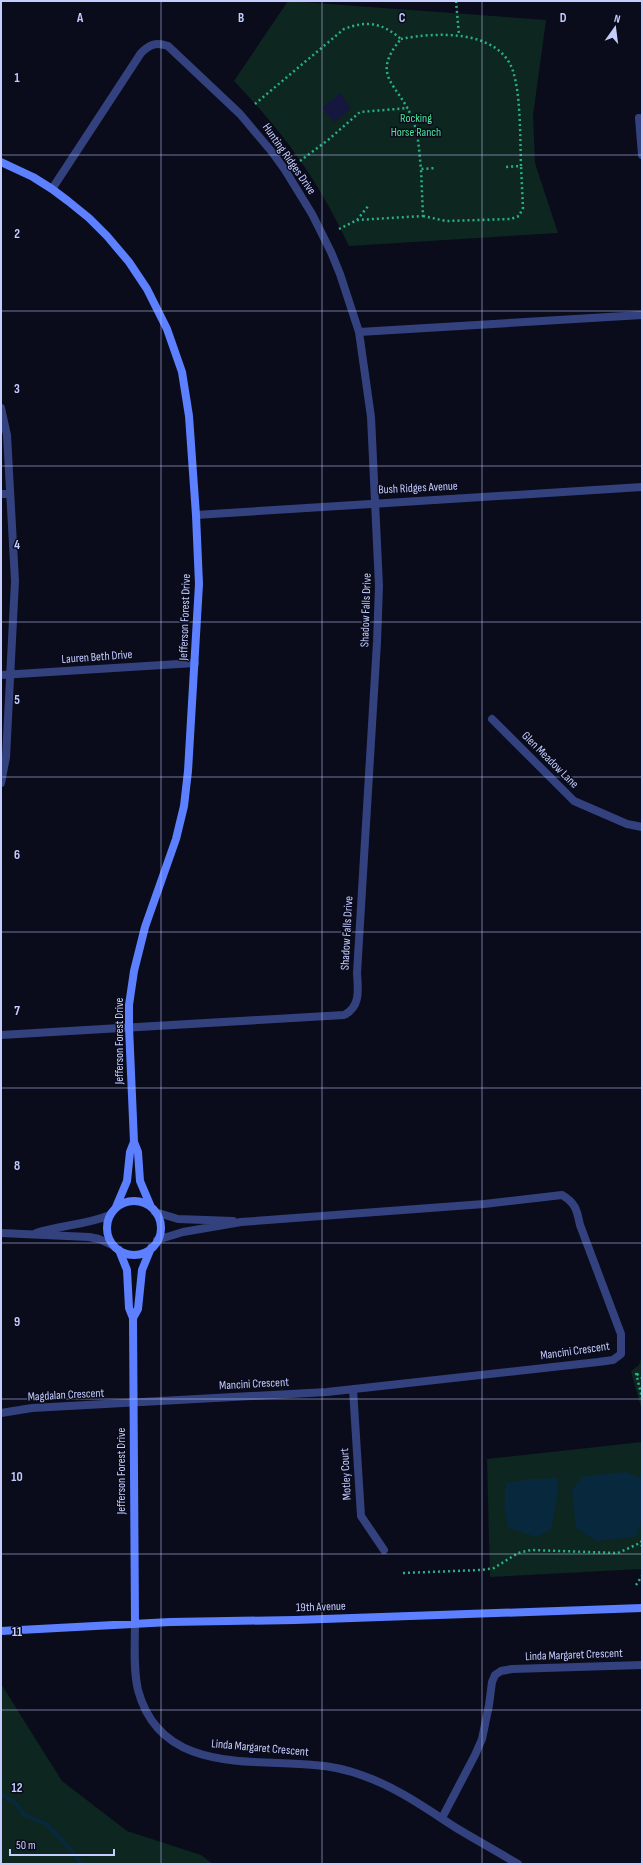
<svg xmlns="http://www.w3.org/2000/svg" width="643" height="1865" viewBox="0 0 643 1865" font-family="'Sofia Sans Condensed',sans-serif">
<rect width="100%" height="100%" fill="#0a0c1c"/>
<!-- green -->
<path fill="#0d261f" d="M288,1L546,20L533,116L535,163L558,233L349,246C318,180 284,133 234,81Z
M641,1359H642V1411L631,1371L639,1365Z
M642,1442V1569L490,1577L487,1459Z
M1,1684L62,1781L127,1831L201,1855L213,1864H1Z"/>
<!-- water -->
<path fill="#08293d" d="M625,1472L642,1478V1520L636,1537L596,1541L576,1528L572,1489L584,1476Z
M557,1478V1498L551,1530L536,1537L509,1528L504,1508L506,1483L532,1479Z"/>
<g fill="none" stroke-linecap="round" stroke-linejoin="round">
<!-- stream -->
<path stroke="#08293d" stroke-width="4" d="M1,1794L16,1803L24,1815L46,1824L73,1852L81,1864"/>
</g>
<!-- building -->
<path fill="#16173e" d="M340,93L351,108L334,122L322,108Z"/>
<g fill="none" stroke-linecap="round" stroke-linejoin="round">
<!-- path -->
<path stroke="#27b187" stroke-width="2.5" stroke-dasharray="2 3" stroke-linecap="butt" d="M456,1L459,35
M401,39C435,32 499,29 513,71C521,96 520,139 521,166L505,167
M255,104L344,29C368,20 382,23 401,39C369,77 399,84 412,118C419,134 419,152 421,169L436,168
M300,161L328,140L360,112L408,108
M423,216L446,221L511,219L519,216L523,208L521,166
M357,220L369,205
M339,229L357,220L423,216L421,169
M636,1373L642,1398
M637,1374L642,1378
M642,1541L640,1543L642,1546
M403,1573L481,1570L494,1568L518,1553L531,1550L618,1553L640,1543
M636,1585L642,1576"/>
<!-- street -->
<path stroke="#33427e" stroke-width="8" d="M639,118L642,155
M359,332L642,315
M1,408L7,435L15,581L6,757L1,783
M1,494H10
M196,515L642,487
M1,675L195,663
M492,719L574,801L627,824L642,827
M1,1035L344,1015C361,1007 358,989 357,973L377,642L379,586L371,417L359,332L340,274L331,252L312,214L285,170L272,152L240,114L168,46C156,42 150,44 141,53L52,189
M155,1212L178,1219L233,1221
M1,1233L89,1237L99,1239L114,1246
M36,1233C61,1225 86,1225 110,1215
M353,1389L361,1516L384,1550
M1,1413L32,1408L327,1392L598,1362L613,1360L621,1354V1334L580,1225C577,1211 576,1203 562,1195L484,1204L241,1222L183,1232L157,1240
M135,1623C135,1644 133,1669 138,1690C160,1773 248,1759 314,1765C330,1766 348,1770 364,1776C398,1788 428,1810 458,1829C478,1841 498,1852 518,1864
M442,1818L475,1755L482,1739L489,1705L492,1682L495,1675L501,1671L512,1669L642,1665"/>
<!-- secondary -->
<path stroke="#5c80ff" stroke-width="8" d="M1,162L33,177L52,189L68,201L89,218L107,236L129,262L147,289L167,329L182,372L189,416L196,515L199,584L188,771L184,806L176,839L145,927L134,971L129,1005V1027L134,1142L138,1152L140,1181L151,1207
M107 1228a27 27 0 1 1 54 0a27 27 0 1 1-54 0Z
M116,1207L127,1181L130,1152L134,1142
M119,1250L127,1270L129,1308L133,1318L135,1623
M133,1318L138,1309L142,1270L151,1248
M1,1631L170,1622L295,1620L642,1608"/>
</g>
<!-- grid -->
<path fill="none" stroke="#c5cdff" stroke-width="1" stroke-opacity="0.55" d="M161,1V1864M322,1V1864M482,1V1864M1,155H642M1,311H642M1,466H642M1,622H642M1,777H642M1,932H642M1,1088H642M1,1243H642M1,1399H642M1,1554H642M1,1710H642"/>
<g text-anchor="middle" dominant-baseline="central" stroke-width="3" stroke-linejoin="round" paint-order="stroke">
<!-- park labels -->
<g font-size="12" fill="#4de399" stroke="#0a0c1c">
<text x="416" y="118">Rocking<tspan x="416" dy="14">Horse Ranch</tspan></text>
</g>
<!-- street labels -->
<g font-size="12" fill="#c5cdff" stroke="#0a0c1c">
<text transform="translate(289 159) rotate(55)">Hunting Ridges Drive</text>
<text transform="translate(418 488) rotate(-3)">Bush Ridges Avenue</text>
<text transform="translate(366 610) rotate(-88)">Shadow Falls Drive</text>
<text transform="translate(185 617) rotate(-88)">Jefferson Forest Drive</text>
<text transform="translate(97 657) rotate(-4)">Lauren Beth Drive</text>
<text transform="translate(550 760) rotate(45)">Glen Meadow Lane</text>
<text transform="translate(347 933) rotate(-87)">Shadow Falls Drive</text>
<text transform="translate(119 1041) rotate(-90)">Jefferson Forest Drive</text>
<text transform="translate(575 1351) rotate(-8)">Mancini Crescent</text>
<text transform="translate(254 1384) rotate(-3)">Mancini Crescent</text>
<text transform="translate(66 1395) rotate(-3)">Magdalan Crescent</text>
<text transform="translate(121 1471) rotate(-90)">Jefferson Forest Drive</text>
<text transform="translate(346 1474) rotate(-93)">Motley Court</text>
<text transform="translate(321 1607) rotate(-2)">19th Avenue</text>
<text transform="translate(574 1655) rotate(-2)">Linda Margaret Crescent</text>
<text transform="translate(260 1748) rotate(5)">Linda Margaret Crescent</text>
</g>
</g>
<g font-size="13" text-anchor="middle" font-weight="bold" fill="#c5cdff" stroke="#0a0c1c" stroke-width="3" stroke-linejoin="round" paint-order="stroke">
<text x="80" y="22">A</text>
<text x="241" y="22">B</text>
<text x="402" y="22">C</text>
<text x="563" y="22">D</text>
<text x="17" y="82">1</text>
<text x="17" y="238">2</text>
<text x="17" y="393">3</text>
<text x="17" y="549">4</text>
<text x="17" y="704">5</text>
<text x="17" y="859">6</text>
<text x="17" y="1015">7</text>
<text x="17" y="1170">8</text>
<text x="17" y="1326">9</text>
<text x="17" y="1481">10</text>
<text x="17" y="1636">11</text>
<text x="17" y="1792">12</text>
</g>
<!-- border -->
<rect width="643" height="1865" fill="none" stroke="#c5cdff" stroke-width="4"/>
<!-- north arrow -->
<g transform="translate(615 28) rotate(14)" stroke="#0a0c1c" stroke-width="3" paint-order="stroke">
<path d="M0-3L7 15L0 10L-7 15Z" fill="#c5cdff"/>
<text y="-6" font-size="11" font-weight="bold" text-anchor="middle" fill="#c5cdff">N</text>
</g>
<!-- scale -->
<path d="M10 1849v6h104v-6" fill="none" stroke="#c5cdff" stroke-width="2"/>
<text x="16" y="1849" font-size="12" fill="#c5cdff" stroke="#0a0c1c" stroke-width="3" paint-order="stroke">50 m</text>
</svg>
